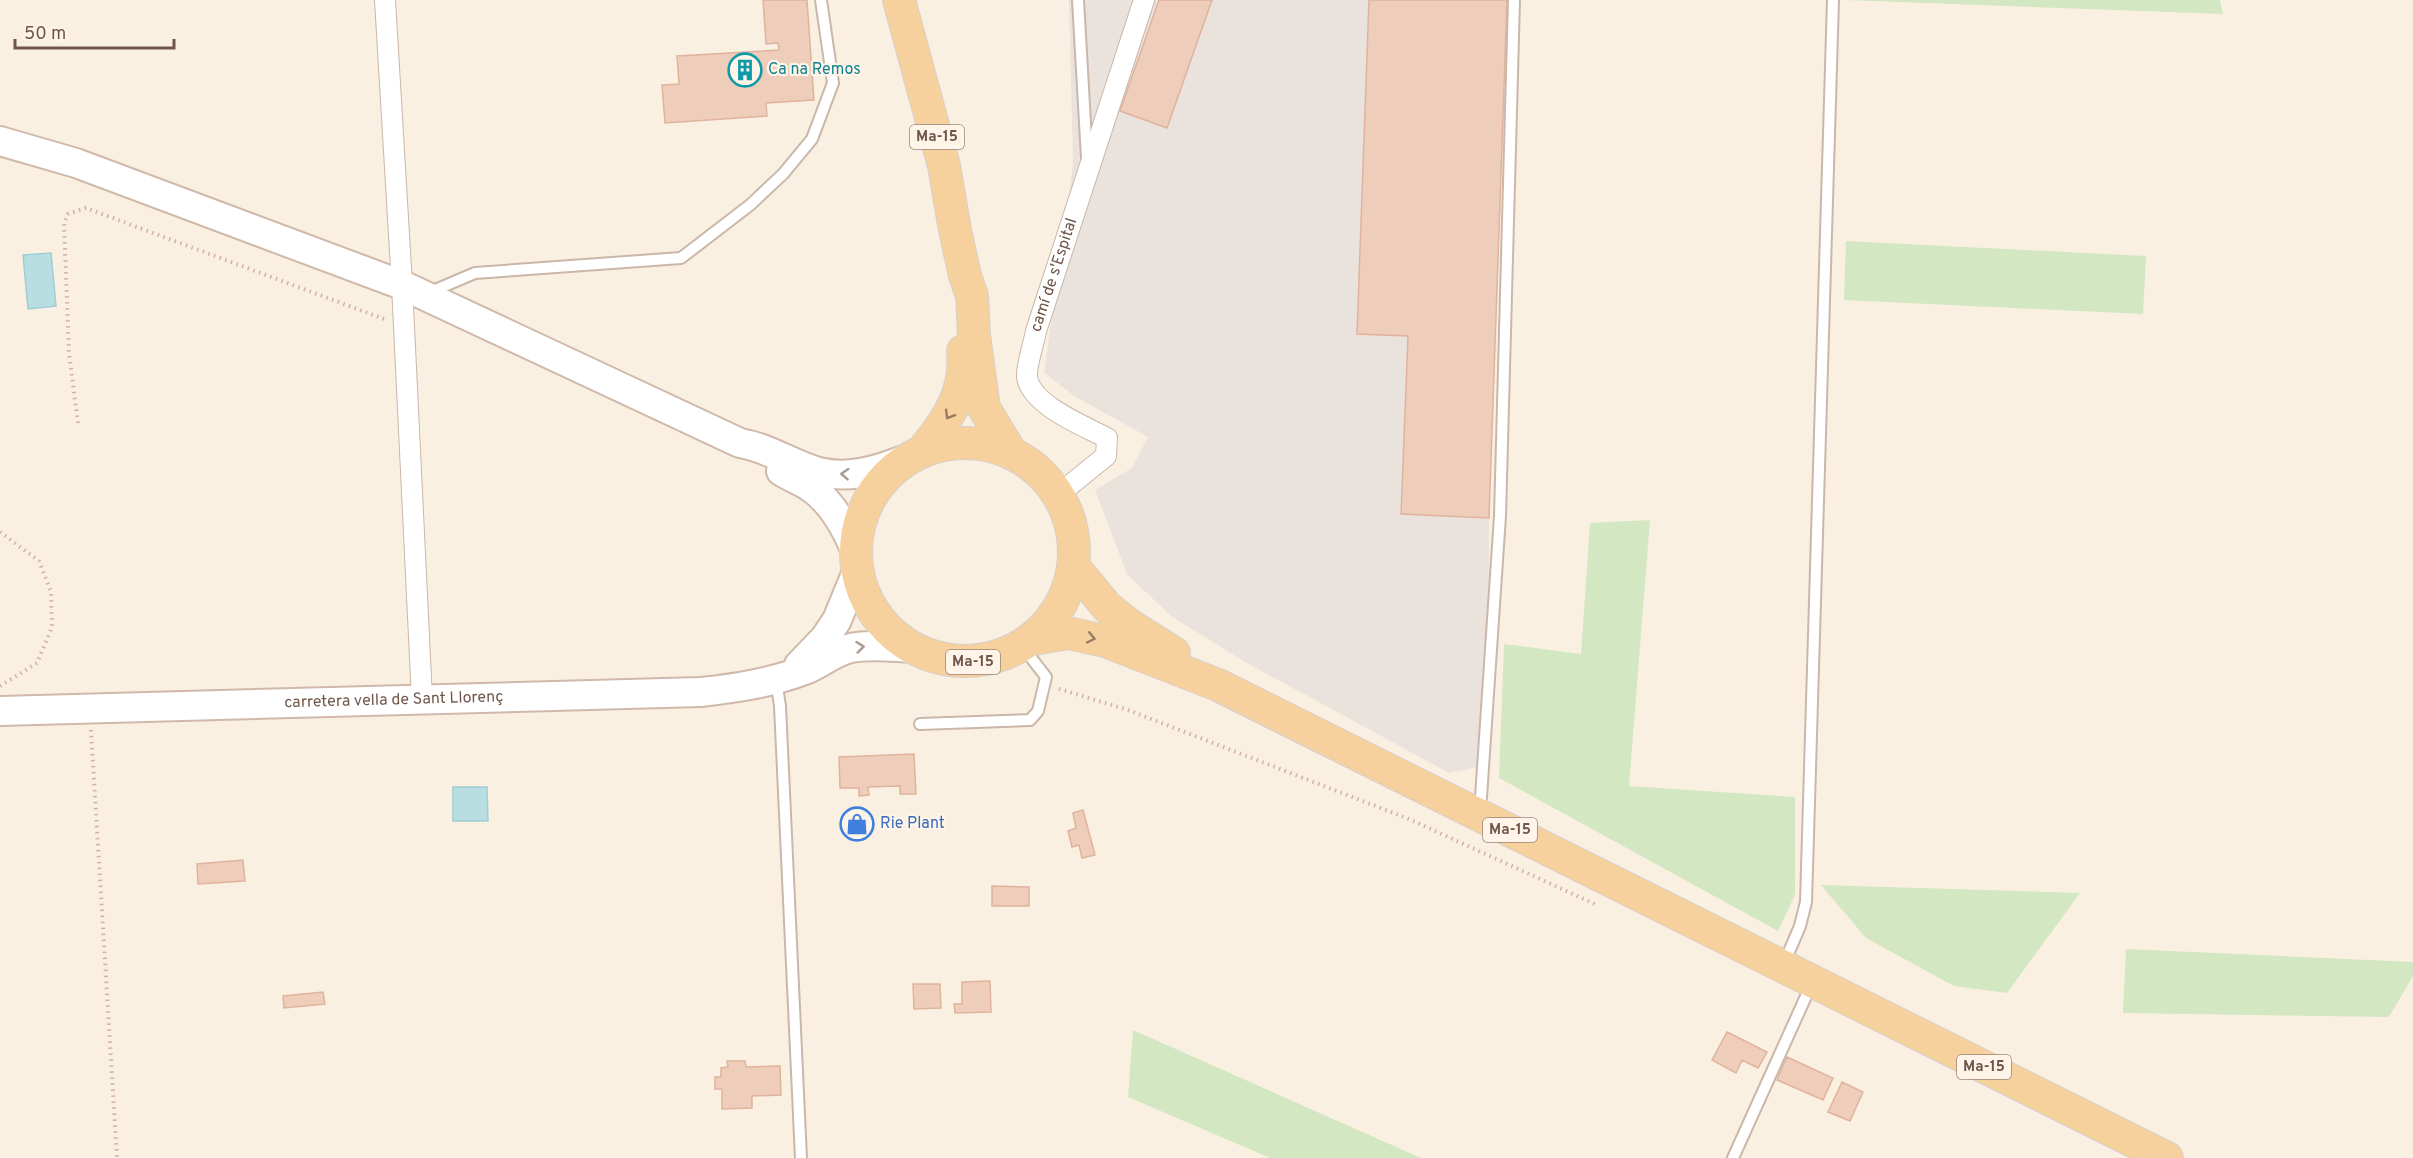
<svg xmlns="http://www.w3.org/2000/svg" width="2413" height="1158" viewBox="0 0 2413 1158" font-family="Overpass,sans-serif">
<rect width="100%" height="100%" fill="#faf0e2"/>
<!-- industrial -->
<path fill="#eae2dd" d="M1069,0H1508L1489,518L1488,765L1449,773L1245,662L1171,616L1127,574L1095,490L1132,468L1148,437L1076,397L1044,373L1073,165Z"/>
<!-- green -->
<path fill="#d3e7c2" d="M1845,0H2220L2223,14Z
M1846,241L2146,256L2143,314L1844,300Z
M1650,520L1629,786L1795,797V895L1778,931L1499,778L1504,644L1581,654L1590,523Z
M1821,885L2080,893L2007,993L1954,986L1866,938Z
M2126,949L2413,962V976L2389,1017L2123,1013Z
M1133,1030L1421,1158H1270L1128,1097Z"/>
<!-- water -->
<path fill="#b8dee2" stroke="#9fced4" stroke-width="1.5" d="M51,253L56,306L28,309L23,255Z
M453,787H487L488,821H453Z"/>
<!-- building -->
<path fill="#eecdbb" stroke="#e0b39d" stroke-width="1.5" d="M763,0H807L814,100L766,103L767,116L665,123L662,85L679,84L677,56L779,50L778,43L766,44Z
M1159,0H1212L1167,128L1120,111Z
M1369,0H1507L1489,518L1401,514L1408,336L1357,334Z
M914,754L916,794H900V786L868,787L869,795L859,796V788H840L839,757Z
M1083,810L1095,855L1082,858L1079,845L1072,847L1068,831L1076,828L1073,813Z
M243,860L245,881L198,884L197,864Z
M992,886L1029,887V906H992Z
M990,981L991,1012L955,1013L954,1004H962V982Z
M913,984H940L941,1008L914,1009Z
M323,992L325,1004L284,1008L283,996Z
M1727,1032L1767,1052L1758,1068L1742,1060L1736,1073L1712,1060Z
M1787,1057L1833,1078L1823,1100L1777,1080Z
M727,1061H745L746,1067L780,1066L781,1095L752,1096V1108L722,1109V1089H715V1077H721V1068L728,1067Z
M1842,1082L1863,1092L1850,1121L1828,1112Z"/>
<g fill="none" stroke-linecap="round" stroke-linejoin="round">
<!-- lane casing -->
<g stroke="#cab7aa" stroke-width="14">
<path id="lane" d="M1078,0L1087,158
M428,293L475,273L681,258L750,205L783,174L812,139L833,83L821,0
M776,680L780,706L801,1158
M920,724L1030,720L1038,711L1046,677L1022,646
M1480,812L1500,516L1514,0
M1783,966L1800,926L1806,902L1833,0
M1733,1158L1812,983"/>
</g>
<!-- street casing -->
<g stroke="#cab7aa" stroke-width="22">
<g id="street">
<path d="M385,0L402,285L422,699"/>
<path id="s1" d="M1059,494L1106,456L1107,438C1084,426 1031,405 1027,377C1026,366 1034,343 1036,331L1144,0"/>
</g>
</g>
<!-- secondary casing -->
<g stroke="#d0b9aa" stroke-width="32">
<g id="secondary">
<path d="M0,141L76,163L402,285L740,443C770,448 792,465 819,472C848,479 875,471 901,461"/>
<path d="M781,471C790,477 801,481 810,487C831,501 844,524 854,547"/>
<path d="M799,665L825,638L837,620L856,574"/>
<path id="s2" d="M0,711L701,692C737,688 770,683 805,670C820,664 835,651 851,648C870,644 891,647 911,648"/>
</g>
</g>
<!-- primary casing -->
<g stroke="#d7d0cc" stroke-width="34">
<path id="primary" d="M899,0L944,166L955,230L965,276L972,296L974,335L984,408L1010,451
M856 552a109 109 0 1 1 218 0a109 109 0 1 1-218 0Z
M924,449C948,419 967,392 963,351
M1074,567L1107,607L1131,626L1174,653
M1033,639L1068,633L1105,641L1218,685L2167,1158"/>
</g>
<!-- path -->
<path stroke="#d3b19f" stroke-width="4" stroke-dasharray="1.5 4.5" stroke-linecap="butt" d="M78,423L69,353L64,223L68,214L86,208L384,319
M0,532L39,561L51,592L52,627L37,663L0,686
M1059,689L1128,710L1409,819L1597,905
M91,730L117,1158"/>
<!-- lane -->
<use href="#lane" stroke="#fff" stroke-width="10"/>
<!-- street -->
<use href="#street" stroke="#fff" stroke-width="20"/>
<!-- secondary -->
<use href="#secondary" stroke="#fff" stroke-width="28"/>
<!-- primary -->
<use href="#primary" stroke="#f6d19e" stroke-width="32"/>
</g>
<!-- one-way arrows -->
<defs><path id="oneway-chevron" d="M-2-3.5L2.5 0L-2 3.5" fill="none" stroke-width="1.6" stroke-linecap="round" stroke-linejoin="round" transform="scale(1.5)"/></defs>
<g stroke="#987b63">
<use href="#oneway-chevron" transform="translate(949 415) rotate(121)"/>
<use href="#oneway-chevron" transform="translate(1091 638) rotate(12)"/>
</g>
<g stroke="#a99a92">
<use href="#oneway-chevron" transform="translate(845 474) rotate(-176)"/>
<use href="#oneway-chevron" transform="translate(860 647) rotate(-6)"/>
</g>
<!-- icons -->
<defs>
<g id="building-ring" transform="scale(1.725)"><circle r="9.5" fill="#fef4e8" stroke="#0f9aa8" stroke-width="1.5"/><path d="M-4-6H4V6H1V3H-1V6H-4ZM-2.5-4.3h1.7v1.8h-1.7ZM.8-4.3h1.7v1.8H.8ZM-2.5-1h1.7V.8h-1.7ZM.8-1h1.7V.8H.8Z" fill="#0f9aa8"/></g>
<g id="shop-ring" transform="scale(1.725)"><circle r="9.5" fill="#fef4e8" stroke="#3f7fe0" stroke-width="1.5"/><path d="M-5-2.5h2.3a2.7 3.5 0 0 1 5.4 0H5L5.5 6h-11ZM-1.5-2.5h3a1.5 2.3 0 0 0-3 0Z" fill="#3f7fe0"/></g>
</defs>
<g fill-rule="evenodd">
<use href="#building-ring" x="745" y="70"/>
<use href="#shop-ring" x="857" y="824"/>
</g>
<g text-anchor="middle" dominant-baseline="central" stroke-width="4.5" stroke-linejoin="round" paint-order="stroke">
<!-- shield labels -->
<g fill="#fef4e8" stroke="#9b8579" stroke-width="1.5">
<rect x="910" y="125" width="54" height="24" rx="4.5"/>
<rect x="946" y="650" width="54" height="24" rx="4.5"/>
<rect x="1483" y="818" width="54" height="24" rx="4.5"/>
<rect x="1957" y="1055" width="54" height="24" rx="4.5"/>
</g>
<g font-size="15" font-weight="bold" fill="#70564a">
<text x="937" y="137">Ma-15</text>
<text x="973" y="662">Ma-15</text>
<text x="1510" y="830">Ma-15</text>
<text x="1984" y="1067">Ma-15</text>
</g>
<!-- culture labels -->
<g font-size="16" fill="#0d838f" stroke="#fef4e8" text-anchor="start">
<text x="768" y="70">Ca na Remos</text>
</g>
<!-- street labels -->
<g font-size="16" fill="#70564a" stroke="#fef4e8">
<text stroke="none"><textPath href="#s1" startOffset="288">camí de s'Espital</textPath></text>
<text stroke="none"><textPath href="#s2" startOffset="394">carretera vella de Sant Llorenç</textPath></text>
</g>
<!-- shop labels -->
<g font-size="16" fill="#366cbe" stroke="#fef4e8" text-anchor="start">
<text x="880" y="824">Rie Plant</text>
</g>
</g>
<!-- scale -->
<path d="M15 39v9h159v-9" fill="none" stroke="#70564a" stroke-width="3"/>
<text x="24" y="39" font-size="18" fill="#70564a" stroke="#fef4e8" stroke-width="4.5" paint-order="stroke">50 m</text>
</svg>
